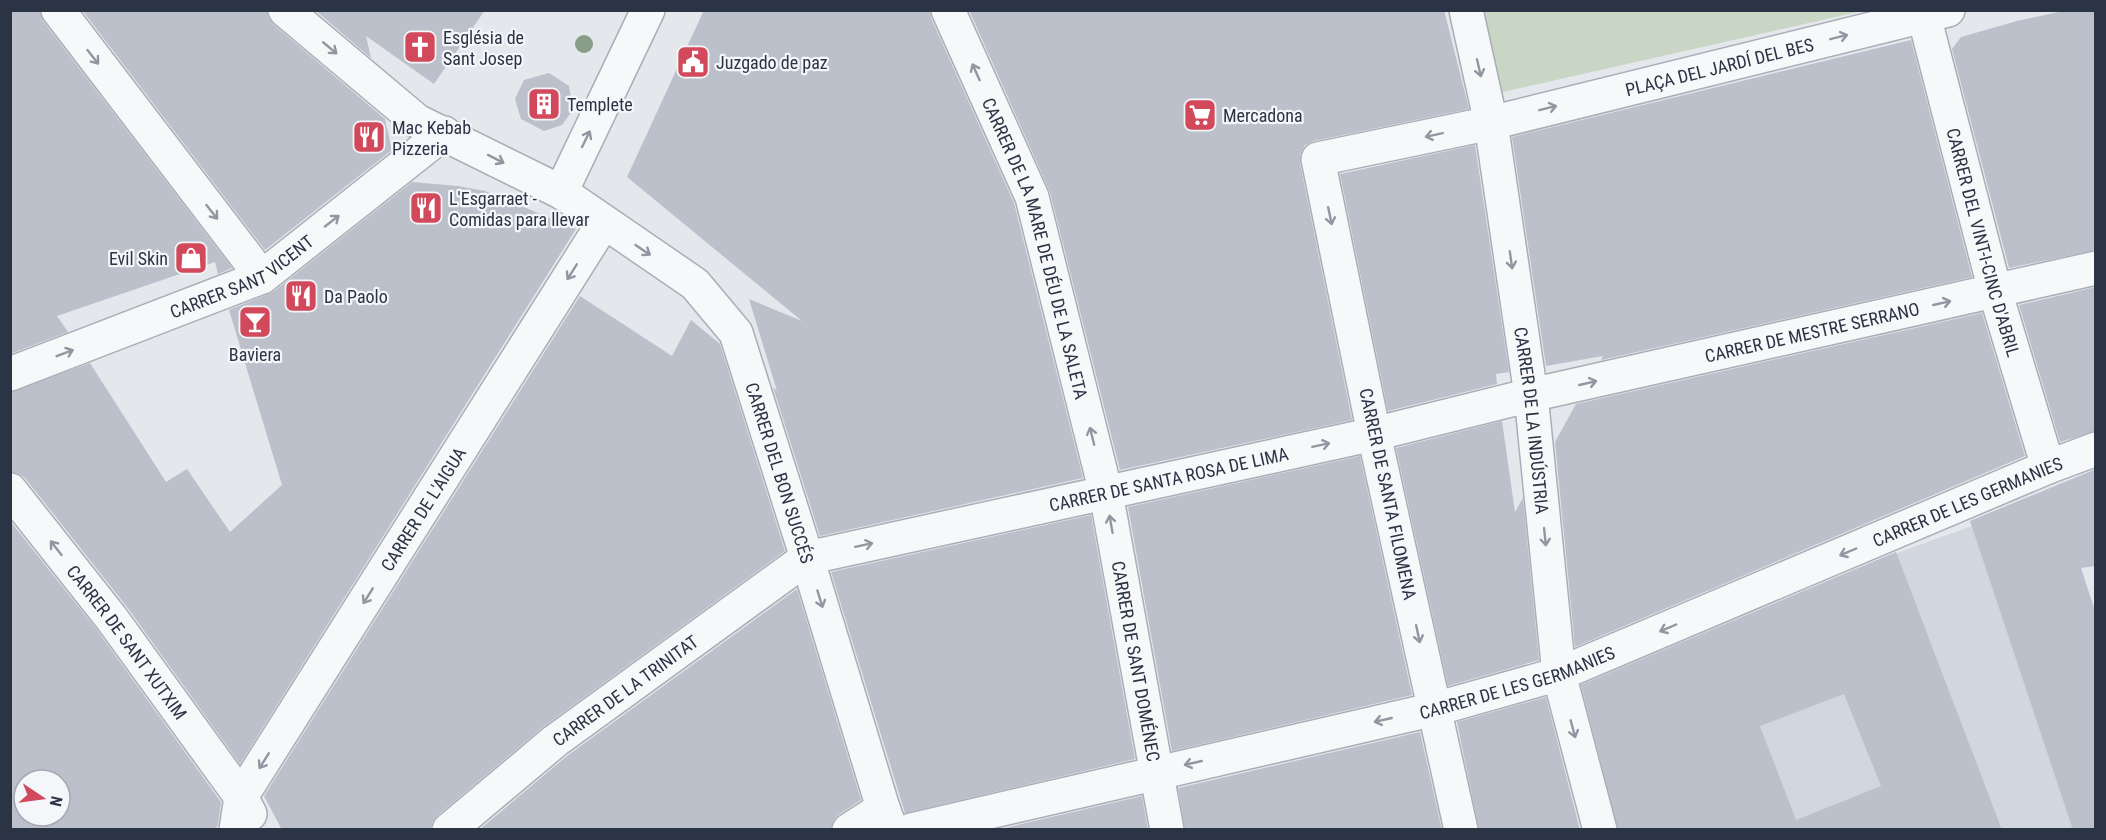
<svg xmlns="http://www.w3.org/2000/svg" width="2106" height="840" viewBox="0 0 2106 840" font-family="'Roboto Condensed',sans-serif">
<rect width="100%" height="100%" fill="#e4e7ec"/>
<!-- built -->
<path fill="#d2d6de" d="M2057,489L2095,829H1620L1579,684L1897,553L1972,526Z"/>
<!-- green -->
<path fill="#c9d6c5" d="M1477,11H1862L1494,94Z"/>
<!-- building -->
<path fill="#bbc0ca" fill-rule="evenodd" d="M10,10H40L43,21L232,268L218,274L215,262L57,316L68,332L10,354Z
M82,10H267L268,17L273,24L385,119L392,150L265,250Z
M315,10H485L434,84L366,36L371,58Z
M704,10H930L931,18L1014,203L1083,478L820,536L773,387L777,391L749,299L802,321L627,177Z
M969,10H1444L1469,109L1314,141L1305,145L1300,154V163L1352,420L1120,470L1050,192Z
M2068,10H2096V250L2009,268L1952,49L1961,37L2017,21Z
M1911,40L1972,277L1601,360L1603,356L1546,366L1512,137Z
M549,73L569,86L573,110L562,125L544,131L521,119L515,99L524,80Z
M1475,145L1509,372L1496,374L1497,384L1388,411L1340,174Z
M412,182L458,186L485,191L576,229L240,764L127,607L25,478L17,473L10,472V392L90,363L166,482L187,469L230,532L282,485L229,310L273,292Z
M2096,287V431L2060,442L2019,305Z
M580,296L672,356L691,320L720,344L785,551L543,727L437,816L432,823L431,830H282L264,796Z
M1982,313L2025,456L1575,647L1555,442L1576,404Z
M1502,421L1515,512L1523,498L1539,660L1448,686L1396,448Z
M1360,456L1412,695L1172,751L1128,507Z
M2096,469V566L2081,568L2096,614V830H2073L1970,521Z
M1091,515L1135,759L905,813L831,572Z
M10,521L97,630L221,802L218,825L215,830H10ZM24,780H60V816H24Z
M1896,552L2002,830H1618L1581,685ZM1844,694L1881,786L1796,820L1760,726Z
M797,589L861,800L838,815L833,821L831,830H479L567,756Z
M1546,697L1580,830H1479L1457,722Z
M1420,732L1442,830H1185L1178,788Z
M1142,796L1148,830H996Z"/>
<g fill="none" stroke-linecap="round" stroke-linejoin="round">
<!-- street casing -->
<g stroke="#a9aeb7" stroke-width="36">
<g id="street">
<path d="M58,10L262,277"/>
<path id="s1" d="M285,10L417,121L561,192L695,284L736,333L807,558L883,808L891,830"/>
<path id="s2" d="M948,10L1032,197L1106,493L1167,830"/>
<path id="s3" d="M1466,10L1491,123L1531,395L1559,674L1600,830"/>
<path id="s4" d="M1924,16L1995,291L2048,467"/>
<path d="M561,192L648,10"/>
<path id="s5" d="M10,374L262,277L444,133"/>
<path id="s6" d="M10,490L112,619L241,797L250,814"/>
<path id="s7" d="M236,830L241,797L604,222"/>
<path id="s8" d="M449,830L555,741L807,558L1374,434L1531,395L2096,268"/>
<path d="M849,830L883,808"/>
<path id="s9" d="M911,830L1435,709L1559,674L2048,467L2096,449"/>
<path id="s10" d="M1461,830L1374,434L1318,159L1491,123L1948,10"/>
</g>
</g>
<!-- street -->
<use href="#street" stroke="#f7f8fa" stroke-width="33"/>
</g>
<!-- trees -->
<circle fill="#899d89" cx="584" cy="44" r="9"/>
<!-- one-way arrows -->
<defs><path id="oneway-shaft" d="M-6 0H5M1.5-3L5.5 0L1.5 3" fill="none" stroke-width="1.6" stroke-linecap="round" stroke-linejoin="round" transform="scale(1.5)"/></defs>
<g stroke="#9196a0">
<use href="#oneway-shaft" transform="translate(1839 37) rotate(-14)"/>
<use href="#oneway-shaft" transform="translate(330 48) rotate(40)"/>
<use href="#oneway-shaft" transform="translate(93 57) rotate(52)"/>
<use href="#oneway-shaft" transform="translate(1479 68) rotate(77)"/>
<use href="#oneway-shaft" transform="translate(976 72) rotate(-114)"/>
<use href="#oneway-shaft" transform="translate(1548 108) rotate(-14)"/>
<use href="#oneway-shaft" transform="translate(1434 135) rotate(168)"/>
<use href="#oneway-shaft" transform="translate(586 139) rotate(-64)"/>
<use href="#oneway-shaft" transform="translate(496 159) rotate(27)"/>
<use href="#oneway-shaft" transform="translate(212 212) rotate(52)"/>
<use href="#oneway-shaft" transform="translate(1330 216) rotate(78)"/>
<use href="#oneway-shaft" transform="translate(332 221) rotate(-38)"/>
<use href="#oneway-shaft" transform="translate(643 250) rotate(34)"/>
<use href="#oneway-shaft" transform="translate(1511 260) rotate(82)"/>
<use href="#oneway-shaft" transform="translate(572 272) rotate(122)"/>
<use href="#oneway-shaft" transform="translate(1942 303) rotate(-13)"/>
<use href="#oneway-shaft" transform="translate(65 353) rotate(-21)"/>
<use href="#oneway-shaft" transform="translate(1588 383) rotate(-13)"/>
<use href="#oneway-shaft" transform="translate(1092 436) rotate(-104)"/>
<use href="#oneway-shaft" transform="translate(1321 445) rotate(-12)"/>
<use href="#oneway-shaft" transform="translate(1111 524) rotate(-100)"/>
<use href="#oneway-shaft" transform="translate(1545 537) rotate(84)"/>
<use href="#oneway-shaft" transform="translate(864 545) rotate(-12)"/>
<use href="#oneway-shaft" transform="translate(56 548) rotate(-128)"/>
<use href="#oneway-shaft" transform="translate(1848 552) rotate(157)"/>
<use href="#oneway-shaft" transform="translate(368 596) rotate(122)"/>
<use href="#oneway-shaft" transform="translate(820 599) rotate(73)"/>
<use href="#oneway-shaft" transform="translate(1668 628) rotate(157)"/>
<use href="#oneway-shaft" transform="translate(1418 634) rotate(78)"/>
<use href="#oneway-shaft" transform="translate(1383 720) rotate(167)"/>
<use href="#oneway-shaft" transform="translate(1573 729) rotate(75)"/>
<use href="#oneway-shaft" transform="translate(264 761) rotate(122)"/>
<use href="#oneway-shaft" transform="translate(1193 763) rotate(167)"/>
</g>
<!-- icons -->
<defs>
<g id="church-square" transform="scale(1.725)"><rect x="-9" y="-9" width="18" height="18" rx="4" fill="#d1495b" stroke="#f4f6f9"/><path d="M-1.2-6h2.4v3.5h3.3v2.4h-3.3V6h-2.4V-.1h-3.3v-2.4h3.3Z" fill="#fff"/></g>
<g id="civic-square" transform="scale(1.725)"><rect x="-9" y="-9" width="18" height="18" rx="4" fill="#d1495b" stroke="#f4f6f9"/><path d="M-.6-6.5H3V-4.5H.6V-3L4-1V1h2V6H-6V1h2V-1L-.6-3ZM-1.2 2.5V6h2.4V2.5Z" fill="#fff"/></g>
<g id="building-square" transform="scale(1.725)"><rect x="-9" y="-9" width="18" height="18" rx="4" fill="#d1495b" stroke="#f4f6f9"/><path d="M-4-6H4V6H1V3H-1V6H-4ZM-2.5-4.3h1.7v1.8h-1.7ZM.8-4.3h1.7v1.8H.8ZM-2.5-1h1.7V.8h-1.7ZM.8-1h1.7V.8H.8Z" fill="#fff"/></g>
<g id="supermarket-square" transform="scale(1.725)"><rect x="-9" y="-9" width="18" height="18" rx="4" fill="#d1495b" stroke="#f4f6f9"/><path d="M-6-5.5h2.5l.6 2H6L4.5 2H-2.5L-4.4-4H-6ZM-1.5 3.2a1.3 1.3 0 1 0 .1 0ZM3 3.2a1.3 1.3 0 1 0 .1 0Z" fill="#fff"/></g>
<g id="restaurant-square" transform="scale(1.725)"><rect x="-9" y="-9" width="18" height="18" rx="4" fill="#d1495b" stroke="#f4f6f9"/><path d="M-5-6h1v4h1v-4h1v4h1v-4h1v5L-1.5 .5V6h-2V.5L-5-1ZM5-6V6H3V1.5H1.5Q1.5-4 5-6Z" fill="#fff"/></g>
<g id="shop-square" transform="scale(1.725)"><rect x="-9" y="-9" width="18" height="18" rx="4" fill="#d1495b" stroke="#f4f6f9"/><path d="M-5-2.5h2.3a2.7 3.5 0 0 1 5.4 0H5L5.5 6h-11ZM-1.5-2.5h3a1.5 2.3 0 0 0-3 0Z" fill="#fff"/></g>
<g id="bar-square" transform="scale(1.725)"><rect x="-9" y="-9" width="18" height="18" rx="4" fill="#d1495b" stroke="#f4f6f9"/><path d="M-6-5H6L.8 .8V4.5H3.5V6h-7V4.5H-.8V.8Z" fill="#fff"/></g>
</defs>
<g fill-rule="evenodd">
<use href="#church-square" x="420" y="47"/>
<use href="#civic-square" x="693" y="62"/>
<use href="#building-square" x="544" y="104"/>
<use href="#supermarket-square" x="1200" y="115"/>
<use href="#restaurant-square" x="369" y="137"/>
<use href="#restaurant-square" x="426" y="208"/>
<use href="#shop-square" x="191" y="258"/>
<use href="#restaurant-square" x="301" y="296"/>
<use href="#bar-square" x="255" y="322"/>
</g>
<g text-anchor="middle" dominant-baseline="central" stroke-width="4.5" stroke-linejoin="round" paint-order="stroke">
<!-- poi labels -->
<g font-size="18" fill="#2b3445" stroke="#f4f6f9" text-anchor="start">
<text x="443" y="37">Església de<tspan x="443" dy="21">Sant Josep</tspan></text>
<text x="716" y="62">Juzgado de paz</text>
<text x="567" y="104">Templete</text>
<text x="1223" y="115">Mercadona</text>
<text x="392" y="127">Mac Kebab<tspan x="392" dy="21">Pizzeria</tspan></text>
<text x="449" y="198">L'Esgarraet -<tspan x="449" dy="21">Comidas para llevar</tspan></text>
<text x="168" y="258" text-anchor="end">Evil Skin</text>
<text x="324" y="296">Da Paolo</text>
<text x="255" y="354" text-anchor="middle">Baviera</text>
</g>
<!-- street labels -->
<g font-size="18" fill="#2b3445" stroke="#f4f6f9">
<text stroke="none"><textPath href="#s10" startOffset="1098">PLAÇA DEL JARDÍ DEL BES</textPath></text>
<text stroke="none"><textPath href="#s4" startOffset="234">CARRER DEL VINT-I-CINC D'ABRIL</textPath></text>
<text stroke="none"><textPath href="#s2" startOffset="255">CARRER DE LA MARE DE DÉU DE LA SALETA</textPath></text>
<text stroke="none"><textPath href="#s5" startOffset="252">CARRER SANT VICENT</textPath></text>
<text stroke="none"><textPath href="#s8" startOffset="1480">CARRER DE MESTRE SERRANO</textPath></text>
<text stroke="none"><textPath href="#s3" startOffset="416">CARRER DE LA INDÚSTRIA</textPath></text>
<text stroke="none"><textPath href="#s1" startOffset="706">CARRER DEL BON SUCCÉS</textPath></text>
<text stroke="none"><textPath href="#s8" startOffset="820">CARRER DE SANTA ROSA DE LIMA</textPath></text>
<text transform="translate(1388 494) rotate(78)">CARRER DE SANTA FILOMENA</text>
<text stroke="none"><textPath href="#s9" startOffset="1110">CARRER DE LES GERMANIES</textPath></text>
<text stroke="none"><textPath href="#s7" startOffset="374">CARRER DE L'AIGUA</textPath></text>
<text stroke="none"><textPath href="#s6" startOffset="192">CARRER DE SANT XUTXIM</textPath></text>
<text stroke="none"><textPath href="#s2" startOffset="681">CARRER DE SANT DOMÉNEC</textPath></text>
<text stroke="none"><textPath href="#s9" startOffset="624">CARRER DE LES GERMANIES</textPath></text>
<text stroke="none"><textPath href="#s8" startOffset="225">CARRER DE LA TRINITAT</textPath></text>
</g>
</g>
<!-- border -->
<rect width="2106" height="840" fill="none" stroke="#2b3445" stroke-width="24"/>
<!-- north arrow -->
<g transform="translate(42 798) rotate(103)"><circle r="28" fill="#f4f6f9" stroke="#a4a8b1" stroke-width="1.5"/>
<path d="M0-4.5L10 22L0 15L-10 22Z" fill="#d1495b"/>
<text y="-9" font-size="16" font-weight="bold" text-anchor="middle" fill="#2b3445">N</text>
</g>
</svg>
